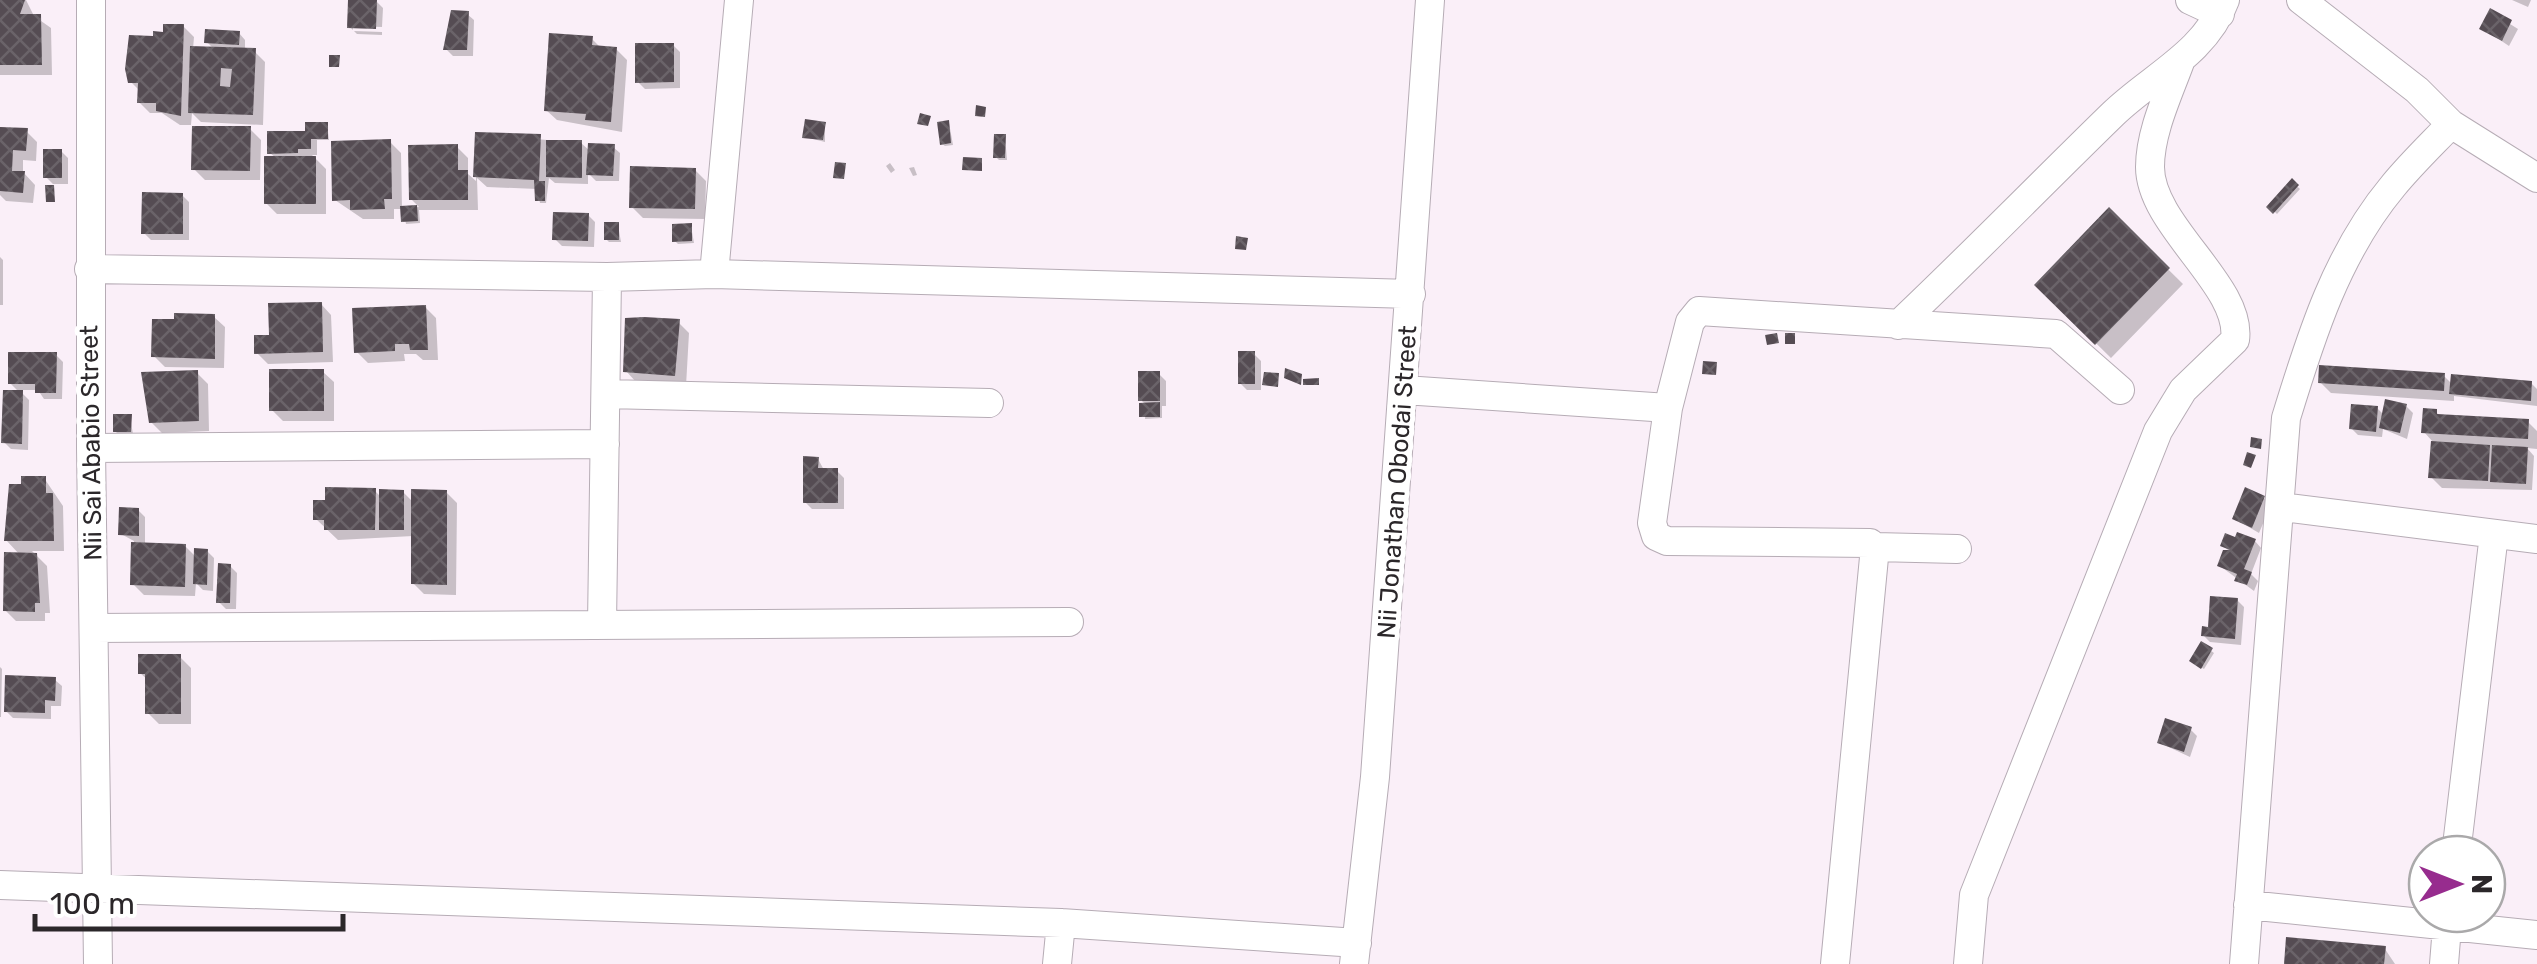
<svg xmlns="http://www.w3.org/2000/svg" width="2537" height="964" viewBox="0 0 2537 964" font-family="Rubik,sans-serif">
<defs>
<pattern id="building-cross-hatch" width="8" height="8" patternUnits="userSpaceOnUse" patternTransform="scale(2.5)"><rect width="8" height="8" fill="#554c53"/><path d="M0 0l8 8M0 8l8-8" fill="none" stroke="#6a6369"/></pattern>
</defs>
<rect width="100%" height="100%" fill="#faeff8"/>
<!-- shadow -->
<path fill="#0003" d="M0,0H26L34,16L51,28L52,75H0Z
M2512,0H2531L2528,7Z
M376,1L383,8L382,27L353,26V30L350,27Z
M2491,12L2518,29L2509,46L2482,28Z
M467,14L474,20L473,56H453L446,49L447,28L453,29Z
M183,26L194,37L193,49H214L207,42L239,33L245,40V51H254L265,62L263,125L201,122L192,113L191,125H180L162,113H150L139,102L140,91L130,81L155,38Z
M354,31L382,32V35L357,34Z
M592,39L601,48L616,49L627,60L622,132L557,120L546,110Z
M673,45L680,52V88L645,89L638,82Z
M949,123L953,145L945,146L942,144Z
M327,124L329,140H317V155H312L326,169V214H277L266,203L276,158L270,153Z
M825,124V142L805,137Z
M249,128L261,140L260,180H205L194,169Z
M0,129L26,131L37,142L36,161L23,160V172L35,185L33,203L6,201L0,195Z
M478,134L581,143L590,151L613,147L620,153L619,181H596L588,173V184L555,183L549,178L546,203H540L537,189L487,187L477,178L478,210H419L420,223L406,224L403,209H394V219H363L335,200L390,142L401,153L402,209L419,207L411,199L457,147L468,158V174L476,181Z
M1005,136L1007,160H999L996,157Z
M61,151L68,158V184H53L46,177Z
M890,163L895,170L891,173L886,166Z
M914,167L917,175L913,176L909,168Z
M695,170L706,181L705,219L643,218L632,207Z
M2292,182L2300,189L2277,214L2269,206Z
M182,195L189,202V240H151L144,233Z
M2109,211L2183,284L2111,358L2037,285Z
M588,215L595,222L594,247L562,246L555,239Z
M618,225L621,242H609L606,239Z
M691,226L694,243L678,244L675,241Z
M0,257L3,260V305H0Z
M321,304L331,315L333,362L268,364L257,353L272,337Z
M425,307L436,318L438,360H423L416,354H404L405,361L368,363L357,352Z
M214,317L225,327L224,368L165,367L154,356Z
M678,322L689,333L686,386L636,382L626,371Z
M1254,354L1261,361V390H1247L1240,383Z
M56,355L63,362L62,399H44L38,390H19L29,400L28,450L11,449L4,442L20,393L10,383Z
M323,372L334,382V421H283L272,410Z
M197,373L208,384L209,431L162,433L151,422L144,375Z
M1159,374L1166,381V406H1162V418L1145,419L1146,405L1141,400Z
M2444,376L2452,384L2531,383L2537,389V406L2454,396V401L2331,393L2320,382Z
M2406,406L2413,413L2407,439L2383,429L2382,437L2358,435L2351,428L2377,408L2384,415Z
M2436,412L2441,417L2528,422L2537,431V449L2527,448L2534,456L2532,490L2442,488L2431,477L2433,442L2424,432Z
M130,417L133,434H118L115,431Z
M818,459L824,470L837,471L844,478V509H812L805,502Z
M44,478L63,506L64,551H32L47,566L50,613H45V621H16L5,610L20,555L6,540Z
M375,491L382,498L403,492L414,503L446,492L457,503L456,595L424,594L413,583V536L338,540L316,519Z
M2264,498L2271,505L2259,533L2235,519Z
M138,510L145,517V545L185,546L196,557L207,551L214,558L213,591L203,590L196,583L195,596L144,595L133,584L134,541L121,534Z
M2255,541L2261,548L2251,574L2258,581L2254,591L2220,566L2230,552L2223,545Z
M230,566L237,573L236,609H226L219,602Z
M2237,600L2244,607L2241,645L2210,642L2203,635Z
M2202,644L2214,653L2204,669L2194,663Z
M180,657L191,668V724H159L148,713V680L140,673Z
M0,667L2,669L1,717H0Z
M55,680L62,686L61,706H51V719L13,718L6,711Z
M2190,729L2197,736L2190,757L2160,743Z
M2385,949L2395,964H2286Z"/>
<!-- building -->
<path fill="url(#building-cross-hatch)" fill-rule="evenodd" d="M0,0H25L20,14H41L42,65H0Z
M348,0H377L376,29L347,28Z
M2490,8L2512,20L2502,41L2479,29Z
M451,10L469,11L467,50H443Z
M163,24H184L181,116L156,111V103H137L138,83H128L125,69L129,35L153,36V31L163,32Z
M205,29L240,31L239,45L204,43Z
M549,33L593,36L592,45L617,47L611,122L585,120L586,114L544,111Z
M635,43H674V82L635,83Z
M190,46L256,48L253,115L188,113ZM221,68L232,69L230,87L220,86Z
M329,55H340L339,67H329Z
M976,105L986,107L985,117L975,116Z
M920,113L931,116L928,126L917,124Z
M805,119L826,122L823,140L802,138Z
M949,120L951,143L940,145L937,122Z
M305,122H328V139H311V149H298V153L267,154V131H305Z
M192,126H251L250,171L191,170Z
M0,127L28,128L26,151L13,150L12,171H25L23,193L0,191Z
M475,132L541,134L539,181H545V201H535L534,180L473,177Z
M994,134H1006L1005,158H993Z
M391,139L392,199H384L385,209L350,210V200L332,201L331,141Z
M546,140H582V178L546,177Z
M588,143L615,144L613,176L586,175Z
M458,144V170H468V200H409L408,145Z
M43,149H62V178H43Z
M264,156H316V204H264Z
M963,157L982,158V171L962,170Z
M835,162L846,163L844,179L833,178Z
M630,166L696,168L695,209L629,208Z
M2292,178L2299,185L2273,214L2266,207Z
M45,185H54L55,202H46Z
M142,192L183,193V234H141Z
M417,205L418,221L401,222L400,206Z
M2109,207L2170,268L2095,345L2034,285Z
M553,212L589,213L588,241L552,240Z
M604,222H619V240H604Z
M692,223V241L672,242V224Z
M1236,236L1248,238L1246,250L1235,249Z
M322,302L323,352L254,354V335H269L268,303Z
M426,305L428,350H410L409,344H395V351L354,353L352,308Z
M174,313L215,314V359L151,357L152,319H174Z
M644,317L680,319L675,376L623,372L625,318Z
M1777,333L1779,343L1767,345L1765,335Z
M1785,333H1795V344H1785Z
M1238,351H1255V384H1238Z
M8,352H57L56,393H35V384H8Z
M1703,361L1717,362L1716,375L1702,374Z
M2319,365L2445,373L2444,391L2318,383Z
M1285,368L1302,374L1301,385L1284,378Z
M269,369H324V411H269Z
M198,370L199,421L149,423L141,372Z
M1138,371H1160V401H1138Z
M1264,372L1279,373L1278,387L1262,385Z
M2451,374L2532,381L2531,401L2449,394Z
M1319,378V385H1303V379Z
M3,390H23L22,444L1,443Z
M2385,399L2407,404L2400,433L2379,428Z
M1160,402V417H1139V403Z
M2351,404L2378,406L2376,432L2349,429Z
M2423,408L2437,409V414L2529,419L2528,439L2421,433Z
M113,414H132L131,432H113Z
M2251,437L2262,439L2261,449L2250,447Z
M2431,441L2490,445L2488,481L2428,478Z
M2492,445L2528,447L2526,484L2490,482Z
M2247,452L2256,455L2251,468L2243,465Z
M803,456L819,457L818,468H838V503H803Z
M21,476H46V493H53L54,541H4L9,484H21Z
M325,487L376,488L375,530H324V520H313V500H325Z
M2245,487L2265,496L2252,528L2232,519Z
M379,489L404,490V530H379Z
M411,489L447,490V585L411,584Z
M119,507L139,508V536L118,535Z
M2237,532L2256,539L2244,569L2252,572L2247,585L2234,581L2237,574L2217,566L2223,550H2230L2220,546L2225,533L2235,537Z
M131,542L186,544L185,587L130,585Z
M194,548L208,549L207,585L193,584Z
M4,552L37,553L40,603H35V612L3,611Z
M218,563L231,564L230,603H216Z
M2210,596L2238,598L2235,639L2201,636L2202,626L2208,627Z
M2201,641L2213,648L2201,669L2189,661Z
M138,654H181V714H145V674H138Z
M5,675L56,677L55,701L45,700V713L4,712Z
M2165,718L2192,727L2184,752L2157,743Z
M2286,937L2386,946L2384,964H2284Z"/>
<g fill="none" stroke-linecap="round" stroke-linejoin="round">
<!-- minor casing -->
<g stroke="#b6acb5" stroke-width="30">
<path id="minor" d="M91,0V448L98,964
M2190,0L2220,14
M2301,0L2417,90L2451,124L2537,178
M89,269L607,277L714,274L1411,294
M714,274L739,0
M1898,325C1971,256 2041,184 2113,114C2151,77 2206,53 2225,0
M1404,390L1668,408L1690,322L1699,311L2056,334L2120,390
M606,394L989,403
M1668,408L1652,523L1656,536L1667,541L1870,543L1875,547L1835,964
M91,448L605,444
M2282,507L2537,539
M1875,547L1957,549
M602,625L607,277
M94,628L1069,622
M2456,854L2494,534
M0,885L1061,923L1357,943
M2248,905L2537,935
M1057,964L1061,923
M1354,964L1375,777L1430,0
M1968,964L1974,895L2158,431L2183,390L2235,340C2243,286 2150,226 2150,167C2150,132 2168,95 2180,62
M2244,964L2286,418C2311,336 2337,253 2393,186C2411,164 2432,144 2451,124
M2444,964L2448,914"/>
</g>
<!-- minor -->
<use href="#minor" stroke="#fff" stroke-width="28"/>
</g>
<g text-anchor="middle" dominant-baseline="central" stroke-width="10" stroke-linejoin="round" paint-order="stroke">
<!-- street labels -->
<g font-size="25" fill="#2b272a" stroke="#fff">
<text transform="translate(91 443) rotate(-91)">Nii Sai Ababio Street</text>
<text transform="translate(1397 482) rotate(-86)">Nii Jonathan Obodai Street</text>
</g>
</g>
<!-- north arrow -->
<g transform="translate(2457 884) rotate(90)"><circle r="48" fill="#ffffff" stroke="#aaa9aa" stroke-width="2.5"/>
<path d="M0-8L18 38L0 25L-18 38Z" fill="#972c8e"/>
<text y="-15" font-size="28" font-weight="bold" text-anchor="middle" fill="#2b272a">N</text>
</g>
<!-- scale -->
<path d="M35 914v15h308v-15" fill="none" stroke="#2b272a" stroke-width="5"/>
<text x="50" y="914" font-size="30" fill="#2b272a" stroke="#ffffff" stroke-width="8" paint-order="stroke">100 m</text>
</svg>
